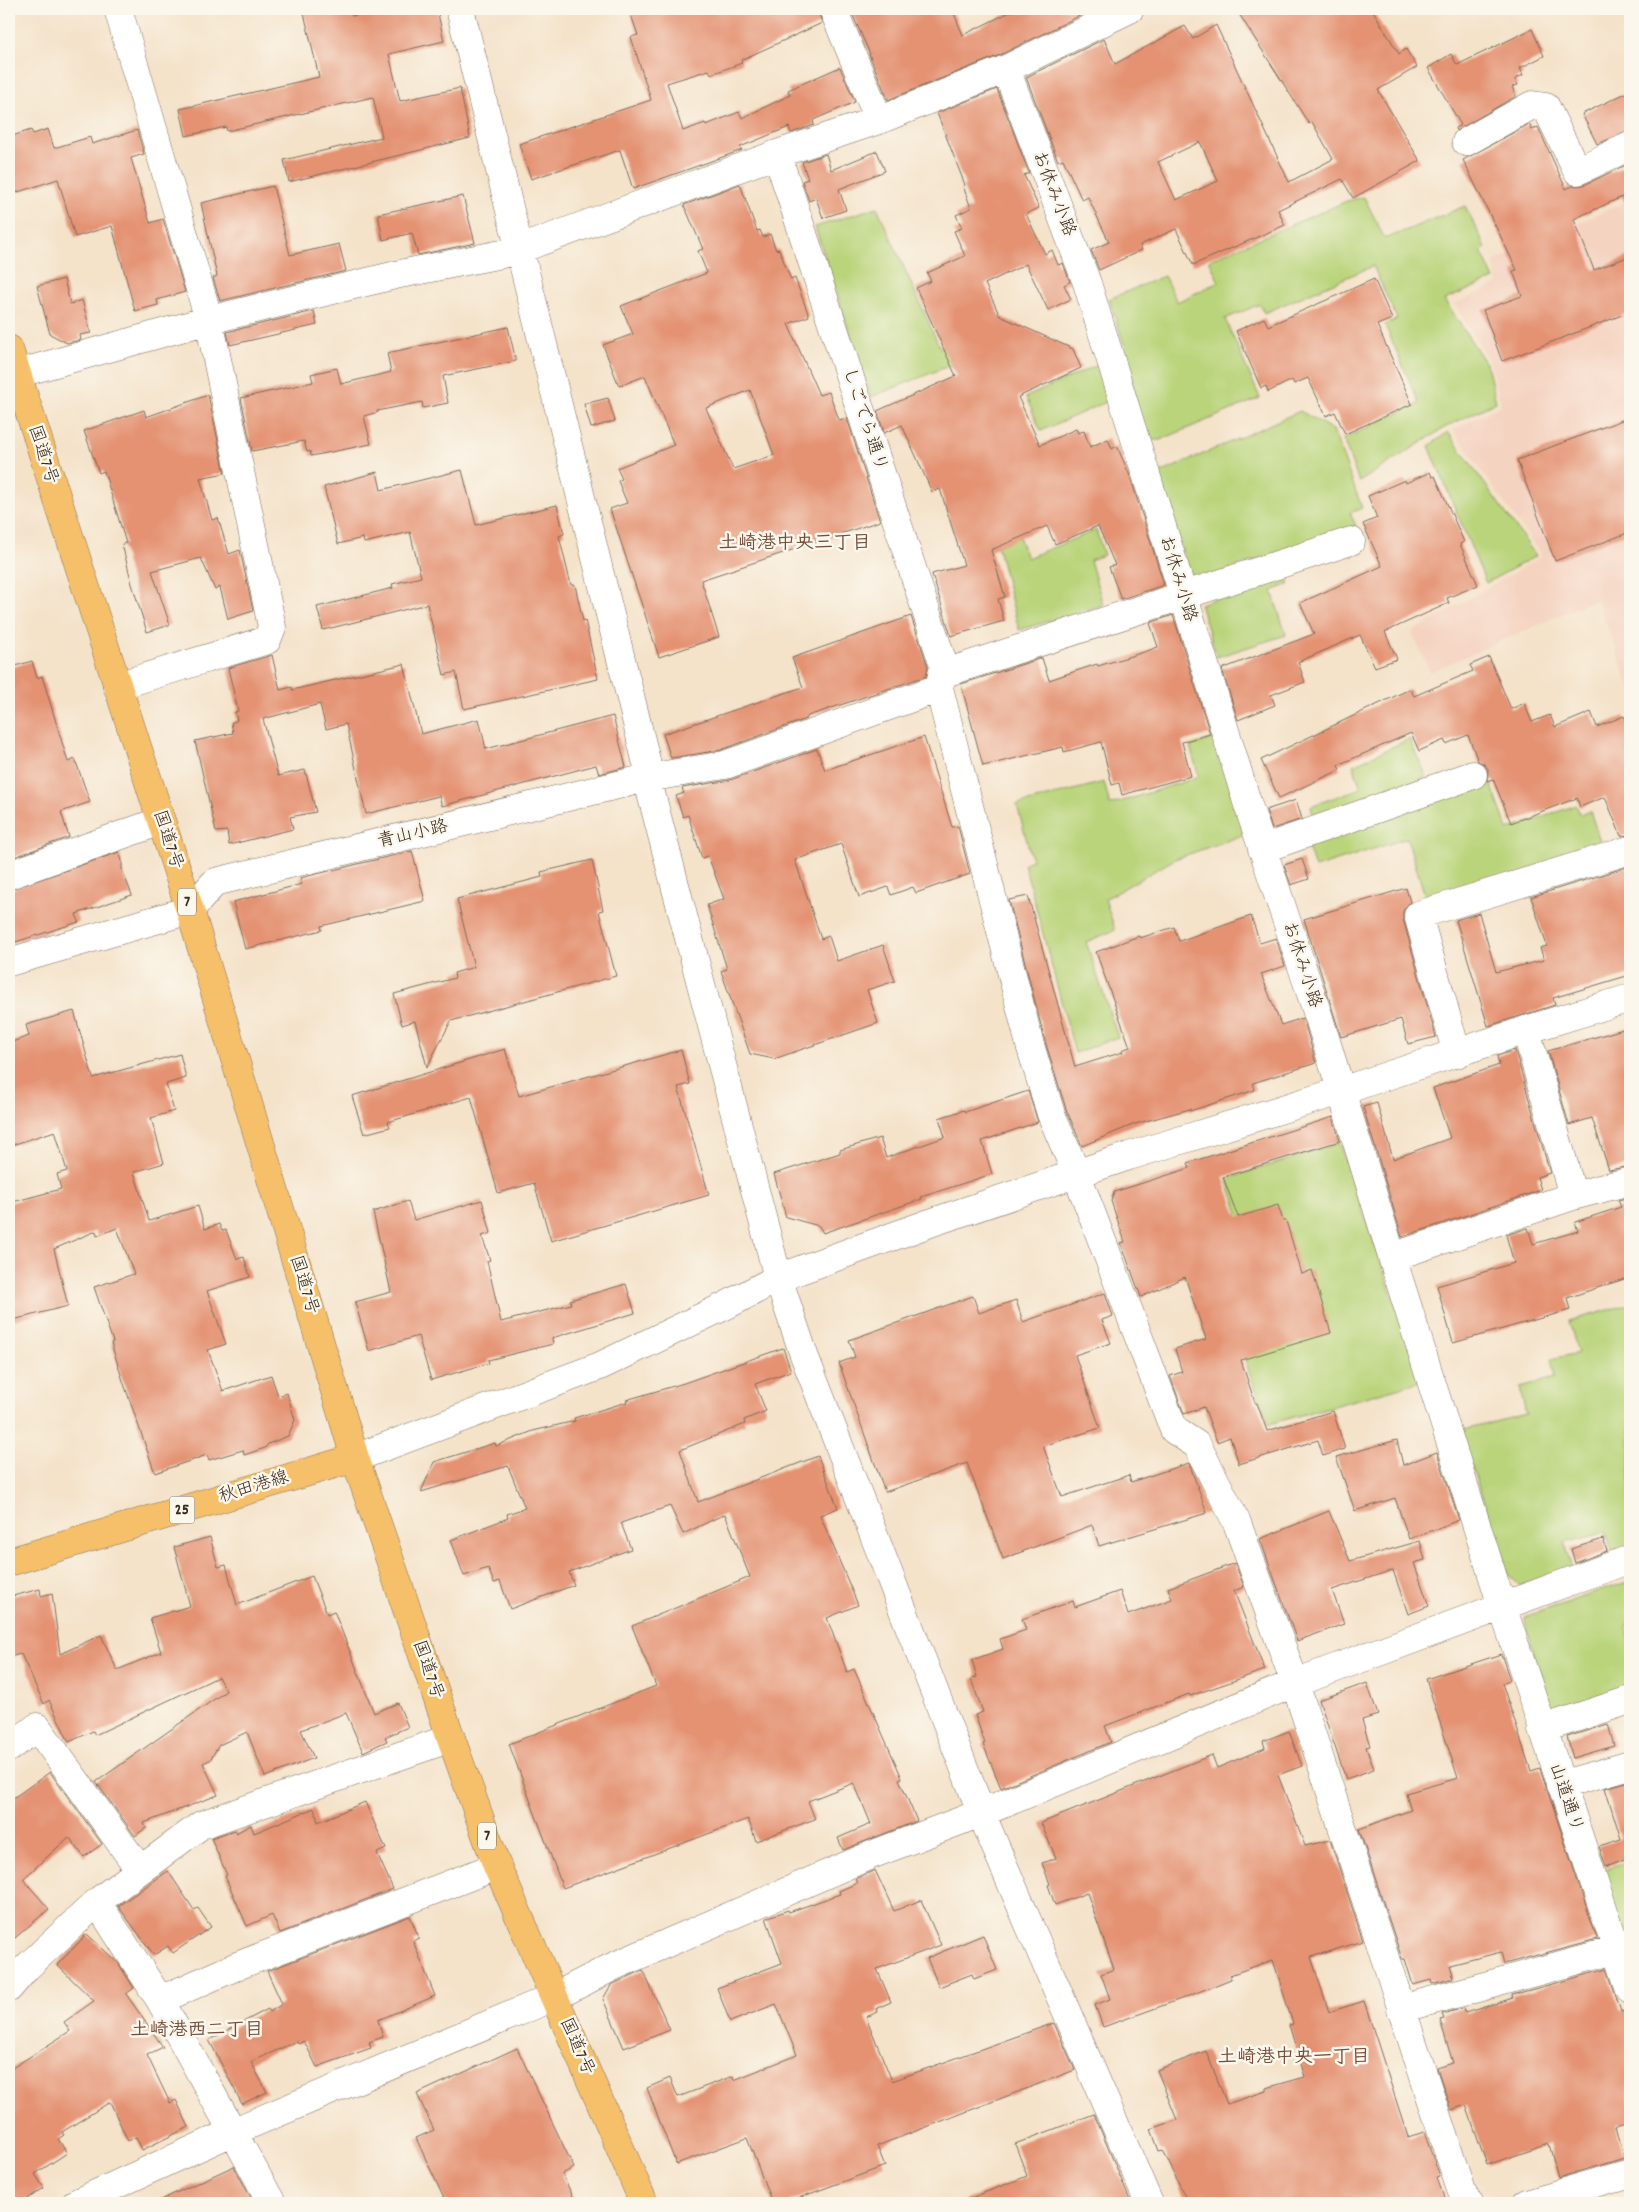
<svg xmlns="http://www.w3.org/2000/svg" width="1639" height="2212" viewBox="0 0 1639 2212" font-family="Dekko,'Klee One',sans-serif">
<rect width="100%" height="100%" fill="#fbf7ec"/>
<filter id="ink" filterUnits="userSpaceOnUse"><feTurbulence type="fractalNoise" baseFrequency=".02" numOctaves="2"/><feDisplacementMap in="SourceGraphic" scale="10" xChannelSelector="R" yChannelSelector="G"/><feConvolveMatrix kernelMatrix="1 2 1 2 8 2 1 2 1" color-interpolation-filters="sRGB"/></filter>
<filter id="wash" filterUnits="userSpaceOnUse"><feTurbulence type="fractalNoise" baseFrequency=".0096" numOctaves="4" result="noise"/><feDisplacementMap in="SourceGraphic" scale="20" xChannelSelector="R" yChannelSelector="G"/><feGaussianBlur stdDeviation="1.12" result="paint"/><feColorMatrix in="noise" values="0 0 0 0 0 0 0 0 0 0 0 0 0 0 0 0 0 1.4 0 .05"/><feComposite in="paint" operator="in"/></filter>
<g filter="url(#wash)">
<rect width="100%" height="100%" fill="#f4e2c9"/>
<!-- built -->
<path fill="#f5d3c1" d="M1630,200V687L1597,599L1430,672L1412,632L1542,556L1453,430L1501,405L1490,363L1455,304L1498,284L1493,262Z"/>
<!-- green -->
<path fill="#b9d47a" stroke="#7a7f4c" d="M1364,197L1385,239L1465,206L1486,248L1481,251L1494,279L1444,300L1487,365L1496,402L1444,428L1359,482L1343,439L1419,403L1385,325L1397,319L1373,266L1264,313L1260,304L1225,319L1260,398L1160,440H1144L1124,344L1109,299L1164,276L1177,302L1219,282L1209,260L1347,201Z
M877,207L940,348L977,333L999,346L871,397L815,227Z
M1100,364L1115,398L1041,431L1026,397Z
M1300,411L1333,430L1362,508L1350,513L1356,526L1192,582L1158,474Z
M1448,432L1536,556L1486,583L1429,446Z
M999,482L1027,558L1096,530L1104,555L1090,560L1103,605L1019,630L982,486Z
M1285,574L1290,584L1272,591L1286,635L1217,657L1200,604Z
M1218,737L1249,833L1175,859L1105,899L1115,930L1086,942L1118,1037L1075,1053L1024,863L1032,860L1017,805L1104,782L1110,805L1199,777L1190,746Z
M1409,739L1427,777L1314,820L1311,806L1361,788L1353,765Z
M1491,784L1508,830L1576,805L1580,815L1590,811L1603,850L1428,905L1407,838L1315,868L1307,844L1475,786L1478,790Z
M1339,1143L1422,1381L1269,1424L1236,1337L1210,1227L1239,1213L1227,1179Z
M1630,1304V1552L1614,1557L1606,1532L1565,1543L1572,1570L1520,1586L1508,1574L1460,1431L1526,1414L1520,1388L1555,1378L1551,1359L1578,1353L1569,1321Z
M1630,1581V1623L1626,1625L1630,1640V1687L1551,1712L1524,1617Z
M1630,1862V1936L1623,1938L1600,1871Z"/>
<g id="blocks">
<!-- building -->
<path fill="#e49272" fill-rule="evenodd" d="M303,9H350L352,16L386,9H437L444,41L389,54L400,101L460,88L470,138L289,182L284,160L382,137L373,97L227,131L226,127L186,136L180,109L319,77Z
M629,9H818L822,23L741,60L742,63L711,74L709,70L667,83L683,131L705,123L706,125L739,112L742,118L790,95L788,90L840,67L855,102L813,120L814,125L791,133L789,127L740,147L742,150L633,189L620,150L531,179L519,144L651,100L631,37L638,35Z
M850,9H952L963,35L1016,9H1091V10L1000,55L888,100L869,54H870Z
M1236,9H1372L1399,54L1406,49L1417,67L1378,90L1420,161L1353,198L1342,179L1278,210L1285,225L1193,265L1176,229L1140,245L1142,250L1099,270L1091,250L1109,242L1088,197L1082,200L1063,159L1058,161L1026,77L1104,39L1115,64L1185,26L1193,39L1216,25L1289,182L1333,159L1312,122L1309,124ZM1200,142L1218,181L1176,200L1158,162Z
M1532,29L1544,56L1520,68L1523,75L1515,79L1518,85L1512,87L1516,96L1456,131L1455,128L1461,125L1428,68L1451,54L1457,65Z
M997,89L1029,173L1024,175L1039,208L1026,214L1045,254L1052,250L1058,265L1063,263L1070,282L1064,285L1071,299L1048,310L1026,264L985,284L1000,316L1073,349L1081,368L1018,397L1040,445L1076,429L1078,433L1084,431L1090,447L1108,439L1112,449L1117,446L1130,476L1164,585L1121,599L1109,567L1115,565L1098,526L1055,544L1047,526L991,550L1005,597L998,599L1004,621L951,636L932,574L964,565L940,489L932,492L902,425L884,433L877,411L956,376L916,288L931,281L927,273L965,256L954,231L962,228L956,215L971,208L963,186L965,185L937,113Z
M1630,91V131L1597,144L1582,114Z
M1529,124L1532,130L1538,127L1566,189L1573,186L1584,185L1630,163V213L1622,197L1574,219L1594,270L1630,256V312L1502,361L1483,310L1522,296L1513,271L1517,270L1463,160Z
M48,129L54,148L90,137L92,144L137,130L144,154L131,158L150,223L163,219L185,292L157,300L158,305L135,311L112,226L75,237L58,179L12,194L9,182V137L31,130L33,134Z
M877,151L885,171L839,189L846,210L823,218L816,198L809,201L802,181L808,179L802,162L826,154L831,170Z
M740,184L757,231L760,230L763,237L770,234L776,250L779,249L791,280L795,278L809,316L788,324L819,395L829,392L839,420L847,418L880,521L701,580L719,637L659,657L610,509L627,503L618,481L622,479L617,468L674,445L645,376L619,386L603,345L633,334L621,306L707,273L698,251L703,249L684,205ZM750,390L774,455L733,469L706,408Z
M273,186L290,255L339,244L346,271L220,301L213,278L217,276L201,203Z
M463,196L475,243L418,255L412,233L383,240L378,214Z
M64,279L70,304L82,300L91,333L80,335L81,340L67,343L50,334L37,286Z
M1374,279L1392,319L1377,325L1412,404L1345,434L1335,412L1326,416L1308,378L1294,384L1292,380L1268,392L1266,386L1261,388L1236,331L1264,318L1268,326Z
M314,311L317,325L230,345L227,332Z
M508,327L516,361L443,376L448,403L423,408L422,402L377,411L378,412L364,416L371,444L311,456L310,451L307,452L304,441L252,451L241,398L313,382L311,374L337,368L341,384L391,372L387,353Z
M208,395L225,473L200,478L212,520L218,518L229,554L240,550L253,611L228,619L220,587L215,590L201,558L152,571L170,625L147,632L132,584L122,544L126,543L104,471L99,473L84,431L144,410L146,417Z
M608,398L615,421L591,428L584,404Z
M1630,417V532L1555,561L1517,460Z
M462,470L476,525L557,505L564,534L559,536L571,585H575L583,621L585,620L598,679L464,709L456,672L444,675L427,604L323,630L317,607L393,588L392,584L421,577L410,532L364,543L363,538L338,544L324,487L377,472L381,490Z
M1430,472L1432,477L1435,476L1464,542L1460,544L1478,585L1447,598L1449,603L1385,632L1397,659L1375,667L1360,635L1298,662L1305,682L1271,695L1275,705L1238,720L1222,669L1314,634L1300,603L1382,566L1363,524L1377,518L1368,496L1405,480L1406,483Z
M1173,615L1210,734L1182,742L1191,776L1122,795L1119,783L1112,785L1101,742L1064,752L1063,747L983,766L961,684L1042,658L1049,680L1097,664L1098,666L1141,653L1158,647L1150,623Z
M911,616L928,667L926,676L808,716L806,719L721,750L671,758L663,734L803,687L792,658Z
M272,655L280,690L292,687V690L404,664L421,734L479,719L486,749L613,716L626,767L599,774L596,765L442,806L439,796L366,814L346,724L326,729L320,704L263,719L278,776L305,770L316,812L290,817L293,829L229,845L227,831L216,832L195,741L233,733L231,723L237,720L235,712L238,711L228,668Z
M1489,657L1511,709L1524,703L1532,722L1550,715L1555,727L1591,712L1597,727L1624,716L1630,731V835L1621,836L1605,797L1580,807L1577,798L1511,823L1493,779L1487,781L1488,769L1484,764L1478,761L1468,735L1446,744L1444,740L1419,751L1411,733L1338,765L1340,770L1279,798L1261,760L1410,689L1414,696L1473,671L1470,665Z
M32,661L37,678L42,676L68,762L75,759L90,802L61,812L69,837L9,859V668Z
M924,737L952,827L958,826L970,874L916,893L913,887L891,895L888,887L859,897L841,844L795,860L821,939L829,936L837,961L883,945L895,981L867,990L878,1023L774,1059L750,1054L721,971L727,969L707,905L724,899L708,856L702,858L688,815L683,817L676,796L684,793L682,788L730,780L817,749L825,770Z
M1296,800L1302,819L1272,829L1266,810Z
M412,851L425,901L321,926L322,930L245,949L233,902L302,884L300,878Z
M119,852L122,861V870L132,895L76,914L79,922L9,944V890Z
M1302,859L1309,879L1291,885L1284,865Z
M592,860L603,910L599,911L616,976L451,1021L427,1067L415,1021L402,1025L394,994L455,978L454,973L474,967L457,899L542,877L541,872Z
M1630,866V975L1553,998L1555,1005L1488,1026L1456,920L1479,913L1496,972L1544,960L1540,948L1547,946L1531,897Z
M1406,888L1410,902L1403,911V919L1436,1037L1408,1044L1401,1019L1341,1037L1304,919Z
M1028,896L1075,1067L1123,1052L1122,1050L1130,1047L1096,952L1139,936L1140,938L1174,927L1179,941L1251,916L1260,943L1276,938L1285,966L1261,974L1281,1025L1303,1018L1316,1063L1253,1083L1255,1090L1190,1111V1109L1135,1124L1082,1146L1066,1109L1045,1041L1009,900Z
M74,1011L93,1078L180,1054L186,1078L166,1084L174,1111L151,1118L164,1163L134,1172L149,1221L198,1206L205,1229L219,1224L222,1231L226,1230L237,1259L244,1257L250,1277L207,1291L226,1344L208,1350L223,1391L271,1375L278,1396L287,1393L295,1420L288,1436L268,1444L265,1448L244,1455L243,1450L209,1460L207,1455L155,1473L123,1381L111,1343L113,1342L94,1287L134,1274L117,1228L97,1236L96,1231L54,1249L68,1306L9,1321V1203L61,1189L57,1174L67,1171L55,1131L9,1146V1043L29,1036L26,1025Z
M1630,1027V1166L1609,1170L1592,1118L1569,1125L1548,1051Z
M505,1049L519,1096L681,1050L690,1084L678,1087L709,1195L551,1241L534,1183L498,1193L471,1097L388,1122L390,1127L364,1134L352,1096Z
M1515,1050L1550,1173L1537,1177L1541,1190L1402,1237L1363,1107L1377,1103L1393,1159L1450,1138L1433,1088L1499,1065L1497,1056Z
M1028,1091L1038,1122L982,1141L992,1174L921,1197L922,1199L823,1233L819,1226L786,1217L774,1174L840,1153V1150L880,1138L886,1158L891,1156L945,1137L939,1118L964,1110L965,1112Z
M1333,1117L1340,1141L1223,1177L1238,1217L1278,1205L1283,1221H1286L1302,1274L1312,1270L1331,1333L1241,1360L1255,1403H1257L1267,1431L1333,1411L1345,1449L1323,1456L1318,1440L1239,1464L1230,1437L1217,1442L1204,1407L1184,1414L1170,1376L1182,1372L1175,1349L1206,1339L1185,1277L1141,1297L1121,1243L1125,1242L1111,1201L1114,1192L1190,1168L1188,1163Z
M1630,1197V1277L1567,1298L1570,1310L1453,1343L1437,1286L1514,1263L1506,1235L1528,1228L1533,1244L1578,1231L1575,1222L1621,1207L1618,1200Z
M482,1200L491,1233L482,1236L490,1260L487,1261L501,1322L571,1304L570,1300L626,1284L635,1313L552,1338L553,1344L488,1360L489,1363L431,1380L418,1336L369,1351L355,1302L391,1292L373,1212L408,1201L414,1220Z
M1105,1293L1113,1316L1102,1320L1111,1343L1075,1355L1100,1428L1043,1446L1062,1497L1129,1475L1131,1482L1189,1463L1207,1513L1099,1546L1092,1525L1003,1559L967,1463L885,1492L839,1363L855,1357L849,1340L973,1296L979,1313L1016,1300L1023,1322Z
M783,1348L791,1371L755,1384L766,1411L744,1420L745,1424L680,1450L698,1502L818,1456L838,1508L820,1515L858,1605L827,1618L847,1672L854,1669L902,1778L899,1779L917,1821L843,1850L838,1838L871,1824L854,1783L808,1801L815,1819L756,1841L748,1819L563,1888L509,1744L656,1686L632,1626L750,1577L725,1514L683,1534L670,1506L621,1523L631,1549L569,1572L574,1585L510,1609L500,1581L494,1583L488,1568L464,1576L451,1540L508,1518L507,1514L525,1508L508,1466L421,1492L434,1462L495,1443L496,1446L533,1431L575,1421L574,1418L627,1402L626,1400L684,1383Z
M1397,1440L1403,1465L1437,1452L1459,1520L1409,1539L1395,1498L1355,1511L1336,1457Z
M1329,1511L1350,1561L1420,1541L1425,1560L1414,1563L1429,1606L1408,1614L1393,1570L1332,1590L1344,1624L1297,1641L1260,1539Z
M210,1537L218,1567L226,1565L237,1605L312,1576L327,1614L334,1611L374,1713L398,1703L408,1727L385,1737L387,1741L363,1752L346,1713L301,1730L314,1758L265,1777L247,1732L219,1745L210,1760L203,1763L218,1795L144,1823L146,1828L135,1836L96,1782L226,1691L218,1677L95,1735L93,1731L69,1742L49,1700L44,1704L21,1654L9,1657V1597L40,1589L41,1596L52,1593L60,1654L101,1635L117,1670L161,1652L150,1618L190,1606L174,1547Z
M1603,1539L1607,1551L1575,1563L1571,1549Z
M1235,1563L1244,1587L1234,1591L1265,1670L1190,1696L1189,1694L1105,1726L1111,1742L1001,1788L983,1744L985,1743L975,1715L983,1712L971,1679L977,1677L972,1660L1003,1649L1000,1639L1026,1630L1022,1619L1073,1601L1075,1607L1120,1591L1128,1615L1172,1599L1168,1588Z
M1501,1654L1510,1680L1502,1683L1531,1771L1540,1768L1597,1939L1504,1964L1501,1952L1450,1965L1454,1978L1432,1984L1431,1980L1413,1985L1405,1959H1402L1359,1829L1411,1810L1406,1793L1458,1778L1426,1679Z
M1367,1683L1378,1715L1362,1720L1370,1746L1366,1747L1374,1769L1346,1779L1319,1700Z
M1608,1724L1614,1746L1573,1758L1567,1737Z
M1289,1731L1302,1766L1278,1775L1305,1846L1330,1840L1363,1941L1311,1957L1329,2012L1364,2001L1408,2137L1424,2132L1440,2177L1437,2178L1446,2203H1188L1163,2150L1159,2151L1151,2129L1177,2120L1157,2070L1206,2051L1227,2104L1266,2091V2088L1305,2077L1289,2025L1293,2024L1273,1960L1230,1975L1231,1979L1181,1999L1103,2027L1095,2005L1110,1999L1101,1974L1114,1969L1087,1893L1055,1905L1048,1885L1050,1884L1042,1863L1056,1858L1041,1823L1212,1755L1217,1768L1265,1748L1263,1741Z
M50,1772L102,1844L84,1857L69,1837L23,1879L49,1909L9,1943V1801Z
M1630,1781V1858L1606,1867L1599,1846L1621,1839L1605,1788Z
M365,1802L386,1849L377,1853L393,1889L280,1933L272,1915L247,1926L225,1876L227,1875L211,1838L235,1830L236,1833L251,1825L254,1833L314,1808L318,1822Z
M875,1870L894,1911L921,1900L941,1945L877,1969L891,2002L877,2008L878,2012L866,2017L892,2081L1054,2023L1075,2070L877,2146L885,2166L785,2203H772L747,2138L676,2164L647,2088L670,2078L678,2097L733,2076L734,2080L797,2055L776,2004L730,2022L717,1988L782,1963L766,1918L788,1910L789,1912L840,1894L839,1891L857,1883L855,1879Z
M168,1871L194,1910L198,1908L211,1927L173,1953L168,1946L154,1955L118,1906Z
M410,1916L419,1938L413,1941L435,1996L378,2020L383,2037L369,2042L371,2048L317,2067L304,2041L298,2044L297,2041L251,2062L267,2092L242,2104L209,2040L268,2009L270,2012L282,2004L267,1971Z
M87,1934L118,1963L134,1988L126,1994L163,2047L147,2055L170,2103L176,2100L189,2127L142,2150L136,2137L128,2141L110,2102L62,2132L64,2135L58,2139L67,2153L35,2174L44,2188L21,2203H9V2070L70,2031L64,2022L94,2001L57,1965Z
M983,1935L997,1970L974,1979L972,1974L939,1987L927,1958Z
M1607,1969L1621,2011L1630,2008V2121L1616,2125L1624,2158L1558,2178L1549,2144L1487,2165L1466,2105L1451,2110L1437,2068L1453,2063L1440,2020L1444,2019L1442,2014L1464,2008L1465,2013L1513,1998L1512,1995Z
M643,1970L670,2030L624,2048L603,1999L611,1985Z
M517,2048L574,2168L562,2174L576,2203H446L416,2138L434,2130L417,2094Z
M1094,2114L1131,2203H962L961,2202L1027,2176L1015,2144Z
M234,2166L251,2198L240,2203H154Z"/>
</g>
</g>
<g filter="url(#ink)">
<use href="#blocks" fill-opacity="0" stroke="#7c6a5a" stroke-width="1"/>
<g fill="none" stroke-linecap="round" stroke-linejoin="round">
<!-- minor casing -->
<g stroke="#7c6a5a" stroke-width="29">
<path id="minor" d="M460,9L646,760
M833,9L879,120
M1006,69L1087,283L1248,805L1319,1018L1392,1257L1502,1606L1630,1989
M1466,142L1532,105L1546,107L1577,171L1630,146
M777,154L944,666L939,688L1030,1045L1051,1114L1077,1175L1174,1430L1197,1445L1237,1523L1295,1683L1461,2190L1469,2203
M9,376L209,320L400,274L512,252L777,154L879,120L1006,69L1130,9
M942,674L1351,541
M117,686L267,640L272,627L209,320L118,9
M647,778L778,1278L804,1355L987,1827L1149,2203
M1262,849L1473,775
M9,875L161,821
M9,962L190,910L215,882L647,778L725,765L939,688
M1526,1030L1573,1196L1630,1181
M1457,1054L1418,915L1630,850
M1392,1257L1573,1196
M1542,1729L1630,1700
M9,1748L37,1727L140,1870
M1561,1785L1630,1765
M97,1902L160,2000L272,2203
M9,1988L26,1968L97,1902L201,1825L451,1738
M160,2000L237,1966L497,1866
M1401,2009L1630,1946
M76,2203L232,2132L554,1997L612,1967L871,1855L981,1813L1295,1683L1630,1559
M1527,2203L1630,2173"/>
</g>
<!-- tertiary casing -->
<g stroke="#7c6a5a" stroke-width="29">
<path id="tertiary" d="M355,1458L600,1366L727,1305L778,1278L930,1223L1129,1156L1341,1091L1526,1030L1630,998"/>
</g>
<!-- primary casing -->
<g stroke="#7c6a5a" stroke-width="29">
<path id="primary" d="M9,1562L355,1458"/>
</g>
<!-- trunk casing -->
<g stroke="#7c6a5a" stroke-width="29">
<path id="trunk" d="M9,349L190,910L355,1458L451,1738L497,1866L644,2203"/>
</g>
<!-- minor -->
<use href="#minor" stroke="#fff" stroke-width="28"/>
<!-- tertiary -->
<use href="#tertiary" stroke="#fff" stroke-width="28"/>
<!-- primary -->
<use href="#primary" stroke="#f6c06b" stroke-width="28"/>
<!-- trunk -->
<use href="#trunk" stroke="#f6c06b" stroke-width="28"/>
</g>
</g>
<g text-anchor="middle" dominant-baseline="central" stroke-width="5" stroke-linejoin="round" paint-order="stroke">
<!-- shield labels -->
<g fill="#fbf7ec" stroke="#75685c" stroke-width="1">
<rect x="178" y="888.5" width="18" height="27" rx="4"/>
<rect x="169.5" y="1496.5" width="25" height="27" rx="4"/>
<rect x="478" y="1822.5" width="18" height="27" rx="4"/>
</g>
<g font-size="16" font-weight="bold" fill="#3b2a1e">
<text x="187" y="902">7</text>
<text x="182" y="1510">25</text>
<text x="487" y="1836">7</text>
</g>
<!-- street labels -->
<g font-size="18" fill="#3b2a1e" stroke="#fbf7ec">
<text transform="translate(1053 194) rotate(69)">お休み小路</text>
<text transform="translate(864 420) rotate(72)">しごでら通り</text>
<text transform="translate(42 455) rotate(72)">国道7号</text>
<text transform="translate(1177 579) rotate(73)">お休み小路</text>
<text transform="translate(413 835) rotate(-13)">青山小路</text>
<text transform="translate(167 840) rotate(72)">国道7号</text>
<text transform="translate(1301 965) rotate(72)">お休み小路</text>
<text transform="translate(303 1285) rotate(73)">国道7号</text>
<text transform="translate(254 1488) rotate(-17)">秋田港線</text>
<text transform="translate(427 1670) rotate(71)">国道7号</text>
<text transform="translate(1565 1798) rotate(71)">山道通り</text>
<text transform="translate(576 2047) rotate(66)">国道7号</text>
</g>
<!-- neighbourhood labels -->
<g font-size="19" font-weight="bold" fill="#764e3b" stroke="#fbf7ec">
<text x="795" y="544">土崎港中央三丁目</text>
<text x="197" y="2031">土崎港西二丁目</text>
<text x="1294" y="2058">土崎港中央一丁目</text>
</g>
</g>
<!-- margin -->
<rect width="1639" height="2212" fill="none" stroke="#fbf7ec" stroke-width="30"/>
</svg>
